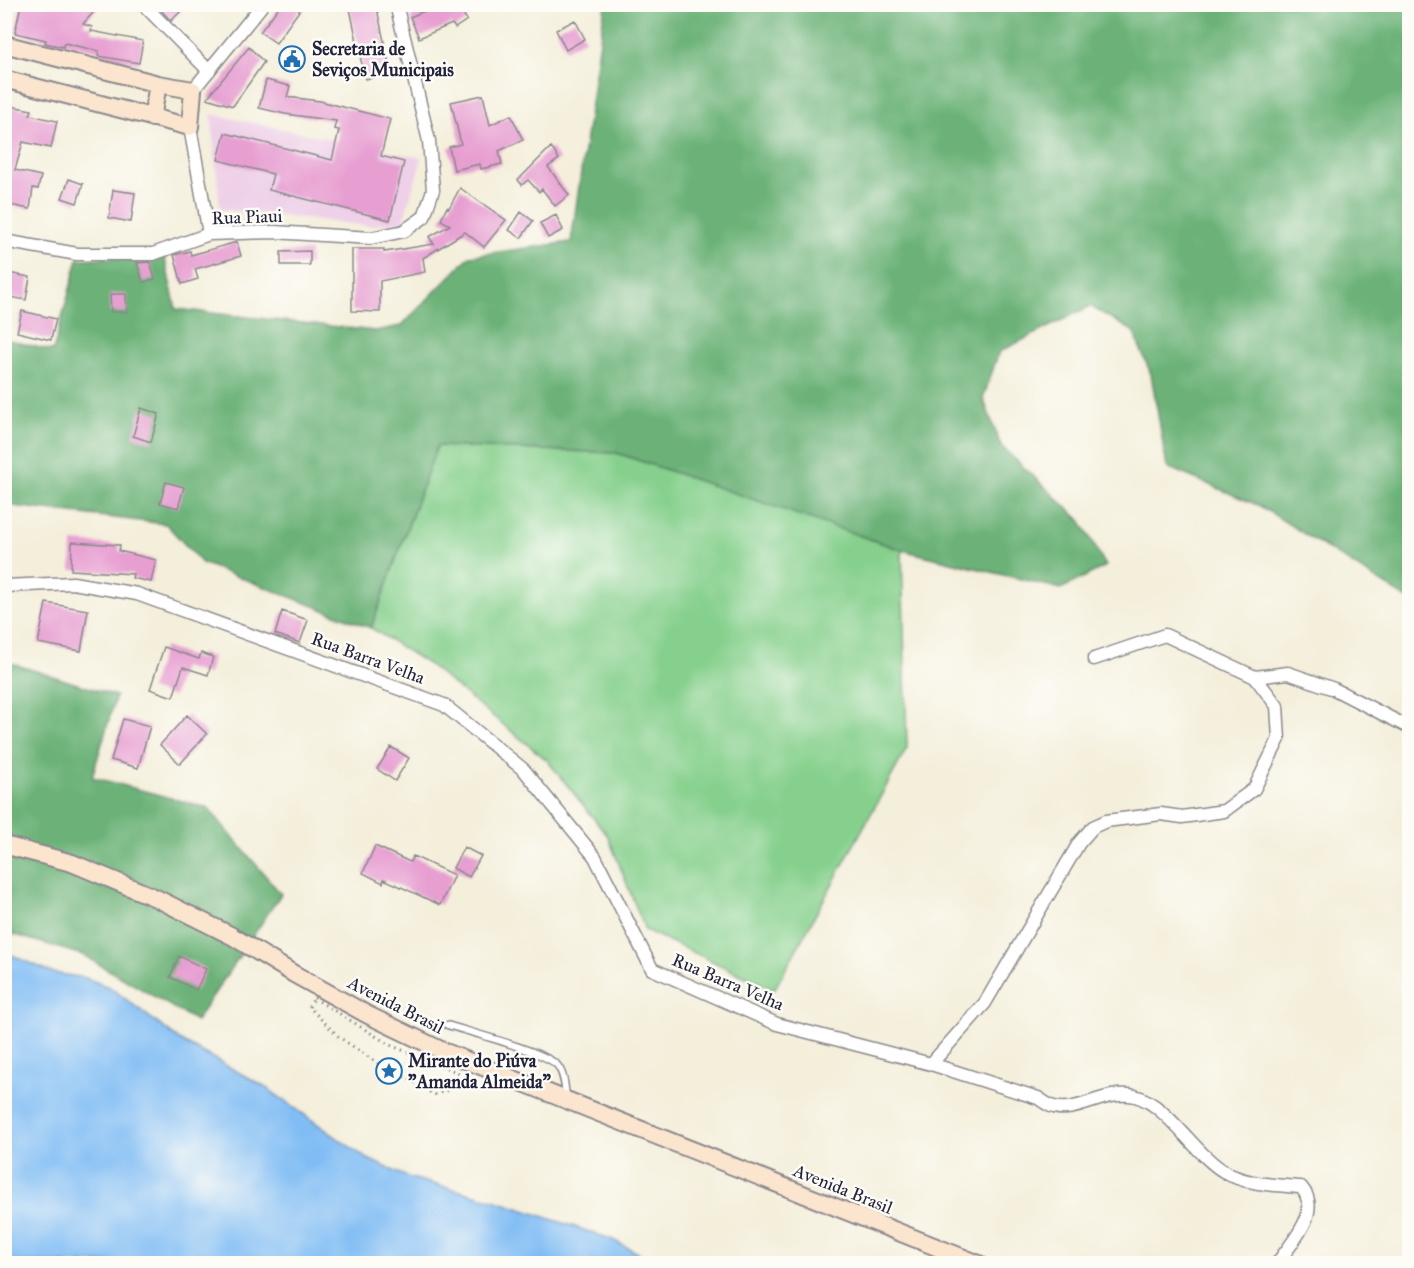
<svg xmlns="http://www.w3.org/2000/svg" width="1414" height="1268" viewBox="0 0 1414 1268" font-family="'IM FELL Great Primer',serif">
<rect width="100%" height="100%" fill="#fdfcf7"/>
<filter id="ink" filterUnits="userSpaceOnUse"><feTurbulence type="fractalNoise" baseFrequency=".0167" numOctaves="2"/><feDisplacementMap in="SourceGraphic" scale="12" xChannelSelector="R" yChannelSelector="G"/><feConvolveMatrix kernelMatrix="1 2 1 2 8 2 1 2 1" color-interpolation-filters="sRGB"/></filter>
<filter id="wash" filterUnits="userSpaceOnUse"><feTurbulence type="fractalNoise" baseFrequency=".008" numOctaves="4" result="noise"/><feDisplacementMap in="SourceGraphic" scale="24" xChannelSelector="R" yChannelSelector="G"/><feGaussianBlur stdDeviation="1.35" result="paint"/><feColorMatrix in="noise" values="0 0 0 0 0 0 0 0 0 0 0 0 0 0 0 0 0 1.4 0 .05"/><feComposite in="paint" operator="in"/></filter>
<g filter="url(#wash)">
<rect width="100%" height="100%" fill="#f4efdb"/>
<!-- built -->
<path fill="#eed0e8" d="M211,114L422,158L403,221L370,226L220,209Z"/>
<!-- green -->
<path fill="#86d08d" stroke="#547964" stroke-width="1.5" d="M437,446L617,453L902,550L907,748L774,990L645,930L608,836L547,760L428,664L371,628Z"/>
<!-- forest -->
<path fill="#6cb278" stroke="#476a5a" stroke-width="1.5" d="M605,5H1409V600L1260,506L1167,467L1151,374L1133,331L1090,306L999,352L983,398L1001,446L1080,520L1106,566L1061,589L902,550L617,453L437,446L371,628L202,563L166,524L5,505L4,339L53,351L78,259L164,256L176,309L375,331L401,326L470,256L571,242Z
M4,661L116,696L92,777L208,808L281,894L196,1021L83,955L5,932Z"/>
<!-- water -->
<path fill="#81bdf4" stroke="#527098" stroke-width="1.5" d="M5,952L53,973L86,978L111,988L181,1041L262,1085L366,1158L407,1177L494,1200L611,1239L657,1263H5Z"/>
<g id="blocks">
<!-- building -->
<path fill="#e79fd2" d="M21,4H101L83,24L92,27L91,31L143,41L139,63L98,56L99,51L64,43L63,47L45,43L46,40L15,33Z
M169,4H188L171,21L162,11Z
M281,4H304L276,43L260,32Z
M349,4H376L391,74L365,79Z
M439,5L442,15L458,5L467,20L455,28L452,24L419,38L410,17Z
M575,20L585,39L566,50L556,30Z
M249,47L264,62L233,106L207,98Z
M266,80L290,86L287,97L320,101L390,119L381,156L404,162L390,220L269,190L273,174L218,160L225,133L332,160L339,130L334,129L336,121L285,114L259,108Z
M483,95L490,125L511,115L523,140L499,151L502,164L481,169L480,164L454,170L449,147L461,144L451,102Z
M11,106L32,110L30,115L57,121L51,148L23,142L15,170L41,176L38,189L33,188L30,209L4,204V136Z
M551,147L559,159L548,167L569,195L555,206L542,189L539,192L528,180L522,185L518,180Z
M69,179L83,184L77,203L62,198Z
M460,188L506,220L484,247L465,232L423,258L425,272L380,281V312L352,311V249H384V252L434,244L429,237L450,225L441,220L447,207L449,208Z
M113,190L135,193L131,222L109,218Z
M521,212L533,221L521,238L509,230Z
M556,215L563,230L548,238L540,223Z
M237,242L241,256L195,269L198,279L182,284L174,255L190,251L191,255Z
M310,251V265H281V252Z
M150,262L155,279L143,282L137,263Z
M8,273L30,277L26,300L4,296Z
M110,294H126L127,312H111Z
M22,311L56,319L51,340L17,332Z
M141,408L159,414L151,442L133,436Z
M166,482L184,487L178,508L160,503Z
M72,542L120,545L119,551L156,560L151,582L132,578L133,574L71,570Z
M46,603L88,610L81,651L38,643Z
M282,611L308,620L300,643L275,634Z
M164,647L199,659L201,653L213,657L208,675L183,667L173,697L150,689Z
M187,715L207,734L180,764L160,745Z
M123,719L150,726L138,768L111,760Z
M391,747L409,758L395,781L377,769Z
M375,846L410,862L413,856L454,875L440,905L384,879L383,883L363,873Z
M464,847L481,856L469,877L453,868Z
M179,956L206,969L196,990L170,977Z"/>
</g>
</g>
<g filter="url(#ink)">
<use href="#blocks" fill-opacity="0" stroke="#8b888b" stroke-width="1.5"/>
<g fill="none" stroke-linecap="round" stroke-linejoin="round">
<!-- lane casing -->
<g stroke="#8b888b" stroke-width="9">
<path id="lane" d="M447,1025C469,1032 543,1051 557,1065C564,1073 565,1087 566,1097"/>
</g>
<!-- street casing -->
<g stroke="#8b888b" stroke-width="15">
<path id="street" d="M143,4L209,71
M193,90L263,4
M190,127L209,234
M4,241L77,254H153L209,234L274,232L371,238L404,231L424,217L433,190L429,141L396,4
M4,586L73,583L137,594L444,705L524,770L595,857L652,969L777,1024L931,1064L985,1003L1079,843L1093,827L1106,821L1161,814L1182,817L1224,811L1254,789L1279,739L1277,706L1255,677L1165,635L1094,659
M1255,677L1288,673L1334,689L1410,728
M931,1064L1038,1098C1043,1101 1049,1106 1054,1107C1078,1114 1105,1089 1135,1096C1167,1104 1195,1155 1225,1172C1246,1185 1277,1185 1301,1187C1323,1212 1292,1241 1277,1264"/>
</g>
<!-- secondary casing -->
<g stroke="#8b888b" stroke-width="20">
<path id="secondary" d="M4,44L158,84L193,90L190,127L4,79
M152,118L158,84
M4,845L72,863L156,898L232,936L294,974L368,1015L443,1051L979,1264"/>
</g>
<!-- path -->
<path stroke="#8b888b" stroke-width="3" stroke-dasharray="1.5 4.5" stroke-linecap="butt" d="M314,998L390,1045L459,1073L451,1089L434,1095L410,1079L389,1071L339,1037L309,1007Z"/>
<!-- lane -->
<use href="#lane" stroke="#fff" stroke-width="6"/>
<!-- street -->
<use href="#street" stroke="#fff" stroke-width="12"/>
<!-- secondary -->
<use href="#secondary" stroke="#fbe5cf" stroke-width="16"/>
</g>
</g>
<!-- icons -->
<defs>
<g id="civic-ring" transform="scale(1.35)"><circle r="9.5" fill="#fdfcf7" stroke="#1f6fb2" stroke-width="1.5"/><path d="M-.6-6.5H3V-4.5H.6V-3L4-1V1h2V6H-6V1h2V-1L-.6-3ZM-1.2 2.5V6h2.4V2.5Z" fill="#1f6fb2"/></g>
<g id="sight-ring" transform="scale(1.35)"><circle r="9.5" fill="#fdfcf7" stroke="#1f6fb2" stroke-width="1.5"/><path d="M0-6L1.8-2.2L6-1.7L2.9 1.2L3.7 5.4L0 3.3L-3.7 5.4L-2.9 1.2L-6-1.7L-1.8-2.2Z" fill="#1f6fb2"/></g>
</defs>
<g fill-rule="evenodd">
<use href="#civic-ring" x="292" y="59"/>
<use href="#sight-ring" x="389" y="1071"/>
</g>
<g text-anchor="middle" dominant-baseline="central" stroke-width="5" stroke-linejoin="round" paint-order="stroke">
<!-- poi labels -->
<g font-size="18" font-weight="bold" fill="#22223b" stroke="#fdfcf7" text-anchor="start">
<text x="312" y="49">Secretaria de<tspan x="312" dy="21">Seviços Municipais</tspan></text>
<text x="408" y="1061">Mirante do Piúva<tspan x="408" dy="21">"Amanda Almeida"</tspan></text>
</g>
<!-- street labels -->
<g font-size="18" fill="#22223b" stroke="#fdfcf7">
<text transform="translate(247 217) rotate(-2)">Rua Piaui</text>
<text transform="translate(368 658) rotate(20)">Rua Barra Velha</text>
<text transform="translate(728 982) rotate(23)">Rua Barra Velha</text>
<text transform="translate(396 1005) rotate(27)">Avenida Brasil</text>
<text transform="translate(843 1189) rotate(22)">Avenida Brasil</text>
</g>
</g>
<!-- margin -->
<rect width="1414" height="1268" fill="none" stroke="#fdfcf7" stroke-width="24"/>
</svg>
